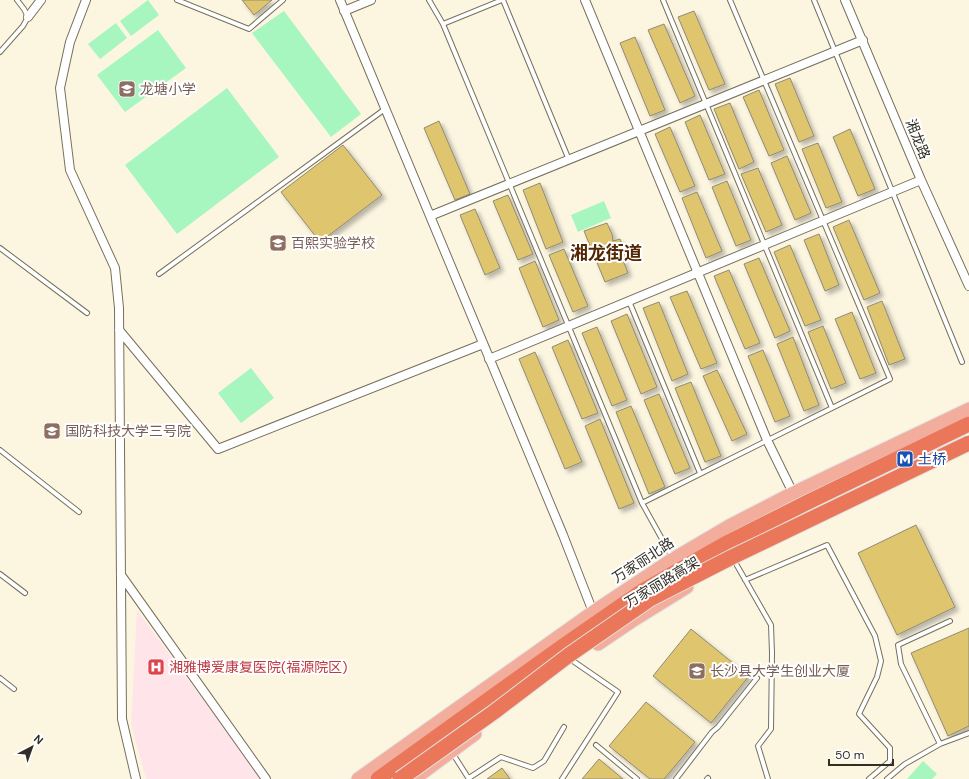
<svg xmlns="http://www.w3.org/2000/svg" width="969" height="779" viewBox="0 0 969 779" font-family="'DM Sans','Noto Sans SC',sans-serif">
<defs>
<filter id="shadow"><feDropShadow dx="3.5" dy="3.5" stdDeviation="2" flood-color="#0004"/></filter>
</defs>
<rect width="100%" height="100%" fill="#fcf6e1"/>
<!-- medical -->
<path fill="#ffe4e9" d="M137,610L261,779H146L131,724Z"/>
<!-- green -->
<path fill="#a7f5bf" d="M148,0L159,15L131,36L120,21Z
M284,11L361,114L331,137L252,33Z
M116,23L127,38L100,59L88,44Z
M158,30L186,68L125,112L97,75Z
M227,88L279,157L177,234L125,165Z
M604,201L611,218L578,232L571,215Z
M251,368L274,398L241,423L218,393Z
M923,761L937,774L932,779H907Z"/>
<!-- building -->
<path fill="#dfc66e" stroke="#8f8a76" filter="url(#shadow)" d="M242,0H272L254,15Z
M694,11L725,84L709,90L678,17Z
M664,24L695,96L680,103L648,30Z
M635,37L665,110L650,116L620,43Z
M790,78L814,136L799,142L775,84Z
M759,90L784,150L769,156L743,97Z
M730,103L754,162L739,169L714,109Z
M700,115L725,174L709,180L685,122Z
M439,121L470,194L455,200L424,128Z
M670,127L695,186L680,192L655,134Z
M850,129L875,189L858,196L833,137Z
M818,143L842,202L826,208L802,149Z
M343,145L382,195L320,242L281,192Z
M787,156L811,213L795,220L771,163Z
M758,168L782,225L766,232L741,174Z
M727,181L751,240L736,246L712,187Z
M540,183L563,242L546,249L523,190Z
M697,192L722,251L706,258L682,198Z
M508,195L533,254L518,260L493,201Z
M475,209L500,268L485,275L460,215Z
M849,220L880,293L864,300L833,227Z
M607,223L612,234L613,241L620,239L625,251L618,253L623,260L628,273L605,282L584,231Z
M819,234L839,285L825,291L804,240Z
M790,245L821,320L805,326L774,252Z
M564,249L588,306L573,312L549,255Z
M759,258L790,331L775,338L744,264Z
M535,261L559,320L543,327L519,268Z
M729,270L760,343L745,349L714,276Z
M687,291L717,363L701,369L670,297Z
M882,301L905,359L889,365L867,307Z
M659,302L688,374L672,381L643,308Z
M852,312L876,373L860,379L835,319Z
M627,314L657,387L641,394L611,321Z
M823,326L846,383L831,389L808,332Z
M597,327L627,400L612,406L582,333Z
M793,337L819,405L804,411L777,344Z
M568,340L598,413L582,419L552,347Z
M763,350L790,416L775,422L748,356Z
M535,352L582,462L565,469L519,359Z
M717,370L747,434L732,441L703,376Z
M691,382L721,456L705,462L675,388Z
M659,394L690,468L675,474L644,400Z
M631,406L665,487L649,494L616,412Z
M600,419L634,503L619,509L585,426Z
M916,525L955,607L897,635L858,553Z
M969,628V726L948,736L911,653Z
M691,629L749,676L711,723L653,676Z
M646,702L695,742L664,779H650L609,746Z
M599,759L623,779H582Z
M502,768L510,779H487Z"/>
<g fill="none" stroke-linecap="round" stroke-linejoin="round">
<!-- lane casing -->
<g stroke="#75705d" stroke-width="6">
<path id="lane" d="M177,0L249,29L283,0
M429,0L443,24L642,503L672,557
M503,0L569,160
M663,0L832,408
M814,0L962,362
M443,24L502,0
M0,52L23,26L28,17L24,9L17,0
M0,248L87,313
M159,274L385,109
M629,301L700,473
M0,450L79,512
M642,503L890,379L730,0
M735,562L771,625L772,653L771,729L758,746L768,779
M0,574L25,593
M745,580L827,545L875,636L881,661L877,677L859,714L890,748V761L869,779
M0,678L14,689
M940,744L901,664L898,645L950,621
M596,745L637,779
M453,754L469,779
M469,778L501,757L533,768L544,761L564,727
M562,779L618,692L573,661
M676,779L712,732L718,727L757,678
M707,779L708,778
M887,779L905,764L940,744L969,733"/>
</g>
<!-- street casing -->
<g stroke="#75705d" stroke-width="10">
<path id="street" d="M86,0L70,42L60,88L70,170L115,268L119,308L122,719L136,779
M340,0L563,535L593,612
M585,0L767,440L793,493
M845,0L921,180L969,286
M344,11L371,0
M28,17L41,0
M430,216L863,40
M119,330L218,449L483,344
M489,359L921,180
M121,575L266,779"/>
</g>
<!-- primary casing -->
<g stroke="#e2e2e1" stroke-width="15">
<path id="primary" d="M598,644L632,621L687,587
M358,779L593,612L673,559L729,526L793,493L969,409
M414,779L475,734"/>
</g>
<!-- highway casing -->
<g stroke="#e2e2e1" stroke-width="17">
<path id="highway" d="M378,779L563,646L644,590L725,544L806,503L969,424"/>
</g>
<!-- lane -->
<use href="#lane" stroke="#fff" stroke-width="4"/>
<!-- street -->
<use href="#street" stroke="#fff" stroke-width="8"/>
<!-- primary -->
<use href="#primary" stroke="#f3ad9c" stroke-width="13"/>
<!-- highway -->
<use href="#highway" stroke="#eb775a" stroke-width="15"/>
<!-- highway-bridge casing -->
<g stroke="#e2e2e1" stroke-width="17" stroke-linecap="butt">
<path id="highway-bridge" d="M400,779L494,712L569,655L650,599L732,557L969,443"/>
</g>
<!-- highway-bridge -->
<use href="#highway-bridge" stroke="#eb775a" stroke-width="15"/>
</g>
<!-- icons -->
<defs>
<g id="school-square" transform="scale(0.9)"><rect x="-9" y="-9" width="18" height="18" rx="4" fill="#8d6e63" stroke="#fff"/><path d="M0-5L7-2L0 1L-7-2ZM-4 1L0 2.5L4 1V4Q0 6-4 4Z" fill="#fff"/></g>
<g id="university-square" transform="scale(0.9)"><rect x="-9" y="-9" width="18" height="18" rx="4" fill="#8d6e63" stroke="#fff"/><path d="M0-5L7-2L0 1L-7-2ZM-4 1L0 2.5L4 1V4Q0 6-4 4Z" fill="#fff"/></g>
<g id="metro-square" transform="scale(0.9)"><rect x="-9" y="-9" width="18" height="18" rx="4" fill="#1a4fb4" stroke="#fff"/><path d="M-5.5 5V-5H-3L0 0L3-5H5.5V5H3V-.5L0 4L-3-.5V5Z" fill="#fff"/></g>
<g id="hospital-square" transform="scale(0.9)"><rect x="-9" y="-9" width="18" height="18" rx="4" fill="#e0444e" stroke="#fff"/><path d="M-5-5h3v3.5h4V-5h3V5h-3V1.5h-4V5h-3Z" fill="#fff"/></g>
</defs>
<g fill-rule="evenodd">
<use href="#school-square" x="127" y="89"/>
<use href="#school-square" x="278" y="243"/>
<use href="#university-square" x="52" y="431"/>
<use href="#metro-square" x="905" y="459"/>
<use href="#hospital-square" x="156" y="667"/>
<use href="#school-square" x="697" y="671"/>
</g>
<g text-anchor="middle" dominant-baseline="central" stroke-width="4" stroke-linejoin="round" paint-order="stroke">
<!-- education labels -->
<g font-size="14" fill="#785e54" stroke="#fff" text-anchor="start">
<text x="140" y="89">龙塘小学</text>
<text x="291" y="243">百熙实验学校</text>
<text x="65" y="431">国防科技大学三号院</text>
<text x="710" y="671">长沙县大学生创业大厦</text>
</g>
<!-- street labels -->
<g font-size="14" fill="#302e26" stroke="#fff">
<text transform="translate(918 139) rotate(68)">湘龙路</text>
<text transform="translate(643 560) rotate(-33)">万家丽北路</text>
<text transform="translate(662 582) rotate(-31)">万家丽路高架</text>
</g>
<!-- transit labels -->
<g font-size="14" fill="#164399" stroke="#fff" text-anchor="start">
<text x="918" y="459">土桥</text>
</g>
<!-- health labels -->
<g font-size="14" fill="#be3a42" stroke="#fff" text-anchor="start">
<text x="169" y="667">湘雅博爱康复医院(福源院区)</text>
</g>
<!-- district labels -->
<g font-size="18" font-weight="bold" fill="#542704" stroke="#fff">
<text x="606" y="253">湘龙街道</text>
</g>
</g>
<!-- north arrow -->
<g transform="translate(32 747) rotate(41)" stroke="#ffffff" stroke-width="3" paint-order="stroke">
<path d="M0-3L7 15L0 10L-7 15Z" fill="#302e26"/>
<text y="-6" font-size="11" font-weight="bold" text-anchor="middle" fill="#302e26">N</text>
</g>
<!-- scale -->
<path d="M829 759v6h64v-6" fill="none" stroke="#302e26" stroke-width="2"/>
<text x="835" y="759" font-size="12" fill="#302e26" stroke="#ffffff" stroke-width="3" paint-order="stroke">50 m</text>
</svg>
